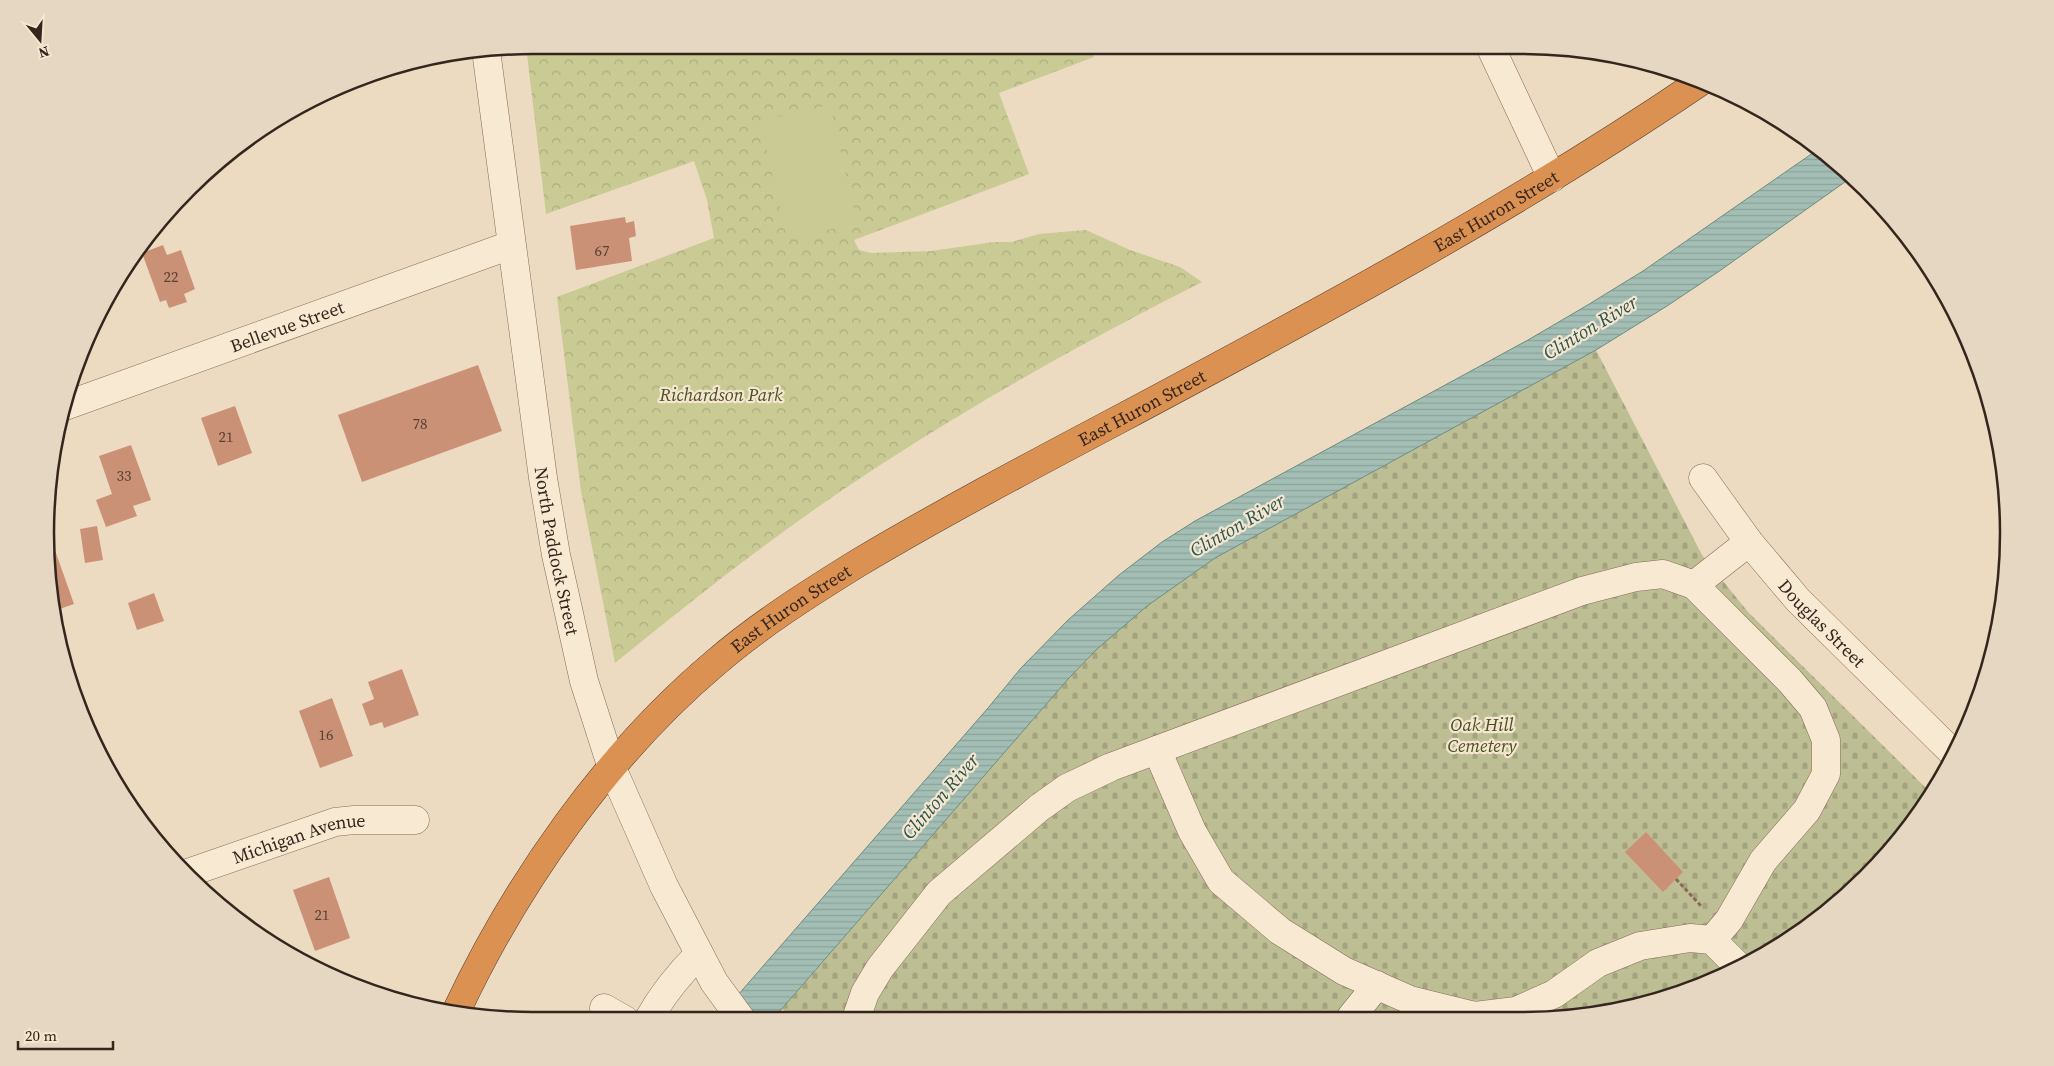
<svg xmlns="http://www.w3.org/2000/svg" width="2054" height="1066" viewBox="0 0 2054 1066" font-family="'Source Serif 4',serif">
<defs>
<pattern id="forest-crowns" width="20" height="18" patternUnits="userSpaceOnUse" patternTransform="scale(1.25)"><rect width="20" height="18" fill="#c9ca94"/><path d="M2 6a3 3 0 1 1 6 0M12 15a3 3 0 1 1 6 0" fill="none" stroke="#adad7f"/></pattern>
<pattern id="cemetery-stones" width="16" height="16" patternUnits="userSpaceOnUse" patternTransform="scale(1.25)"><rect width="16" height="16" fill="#bebe94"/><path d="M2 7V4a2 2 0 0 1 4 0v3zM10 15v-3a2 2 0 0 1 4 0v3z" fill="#a4a37f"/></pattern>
<pattern id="water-rules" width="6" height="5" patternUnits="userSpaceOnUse" patternTransform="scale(1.25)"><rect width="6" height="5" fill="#a3beb4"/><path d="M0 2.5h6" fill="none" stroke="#8da39a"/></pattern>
</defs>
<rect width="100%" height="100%" fill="#ecdbc0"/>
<!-- forest -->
<path fill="url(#forest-crowns)" d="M533,45L1089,46L1094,57L999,93L1029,174L854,240L859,250L871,253L931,251L994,242H1012L1039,234L1086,230L1130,250L1180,267L1202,282C1070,349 940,422 818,507C748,556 681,609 615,663L581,491L557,297L714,238L707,200L694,161L546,214L526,46Z"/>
<!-- cemetery -->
<path fill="url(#cemetery-stones)" d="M1596,350L1702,555L1748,612L1930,792L1888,855L1818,920L1707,984L1585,1017L795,1019L782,1009L1069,678L1096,650L1147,606L1215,558Z"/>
<!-- garden -->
<path fill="#c9ca94" d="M830,105L857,223L787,239L760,121Z"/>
<!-- water -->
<path fill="url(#water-rules)" stroke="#6a8c80" d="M1820,148L1852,177L1718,272L1667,306L1596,350L1215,558L1147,606L1096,650L1069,678L773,1019H717L988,708L1021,668L1068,620L1119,575L1162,542L1195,521L1528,340L1586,306L1643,271Z"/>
<!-- building -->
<path fill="#ca9177" d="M625,217L626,223L634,221L636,236L629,238L632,261L576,270L570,226Z
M163,245L167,255L181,250L195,289L184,294L187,302L169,308L166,300L160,302L142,253Z
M478,365L502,431L362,482L338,415Z
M235,406L252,453L218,466L201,418Z
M131,445L151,500L133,506L137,516L106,527L96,500L112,494L99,456Z
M97,526L103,560L85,563L80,529Z
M50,536L74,604L54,611L46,565V537Z
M154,593L164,621L137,630L128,603Z
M402,669L419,715L384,728L382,722L370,726L362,704L374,699L368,682Z
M332,698L353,756L320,768L299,711Z
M1646,832L1683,872L1663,892L1625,852Z
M329,877L350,938L315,951L293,890Z"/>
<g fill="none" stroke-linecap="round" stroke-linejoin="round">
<!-- minor casing -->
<g stroke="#856c58" stroke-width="29">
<g id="minor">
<path d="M1490,46L1552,178"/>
<path id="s1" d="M486,50L543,478L556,555L584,681L612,768L664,886L714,982L741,1019"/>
<path id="s2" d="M62,407L511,245"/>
<path id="s3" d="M1703,478L1749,542L1798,600L1955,755"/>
<path d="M1694,585L1749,542"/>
<path d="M1157,750L1192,831L1221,881L1280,931L1344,971L1410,1000L1475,1016L1516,1011L1554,994L1598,963L1640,946L1690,938L1712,940L1738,966"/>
<path id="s4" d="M185,874L335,822L354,820H415"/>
<path d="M604,1008L625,1020"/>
<path d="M1351,1017L1377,985"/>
<path d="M856,1019L865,993L880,968L939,893L1039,808L1067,788L1111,767L1582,591L1636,577L1663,574L1694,585L1790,681L1813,708L1826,740V774L1807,810L1763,861L1729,920L1712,940"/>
<path d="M648,1020C662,995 679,974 699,954"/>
</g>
</g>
<!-- highway casing -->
<g stroke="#523b2d" stroke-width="29">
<g id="highway">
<path id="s5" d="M456,1012C516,884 606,755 715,663C759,625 808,594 858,563C942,513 1029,467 1116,421C1315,315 1513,209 1700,82"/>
</g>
</g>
<!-- path -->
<path stroke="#856c58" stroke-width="3" stroke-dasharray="4 2.5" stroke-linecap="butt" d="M1676,879L1701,906"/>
<!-- minor -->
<use href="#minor" stroke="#f8e9d3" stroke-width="28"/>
<!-- highway -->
<use href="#highway" stroke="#db9152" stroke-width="28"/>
</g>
<g text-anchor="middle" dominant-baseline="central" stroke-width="4.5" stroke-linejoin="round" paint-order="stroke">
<!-- number labels -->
<g font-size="15" fill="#5a4134">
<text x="602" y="250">67</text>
<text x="171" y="276">22</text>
<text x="420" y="423">78</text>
<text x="226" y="436">21</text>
<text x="124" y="475">33</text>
<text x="326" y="734">16</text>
<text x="322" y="914">21</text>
</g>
<!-- street labels -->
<g font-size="18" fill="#35261d" stroke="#f4e6cf">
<text stroke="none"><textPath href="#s5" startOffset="1341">East Huron Street</textPath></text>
<text stroke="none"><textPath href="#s2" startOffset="239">Bellevue Street</textPath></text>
<text stroke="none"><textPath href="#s5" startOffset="936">East Huron Street</textPath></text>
<text stroke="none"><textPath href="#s1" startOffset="506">North Paddock Street</textPath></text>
<text stroke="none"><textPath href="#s5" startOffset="531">East Huron Street</textPath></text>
<text stroke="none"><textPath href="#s3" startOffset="188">Douglas Street</textPath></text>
<text stroke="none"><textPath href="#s4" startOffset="120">Michigan Avenue</textPath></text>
</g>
<!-- park labels -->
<g font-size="18" font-style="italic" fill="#4a5024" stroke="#f4e6cf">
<text x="721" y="394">Richardson Park</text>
<text x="1482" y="724">Oak Hill<tspan x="1482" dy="21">Cemetery</tspan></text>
</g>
<!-- water labels -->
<g font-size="19" font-style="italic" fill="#2c544e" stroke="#f4e6cf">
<text transform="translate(1590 327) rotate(-31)">Clinton River</text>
<text transform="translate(1237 525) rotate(-30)">Clinton River</text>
<text transform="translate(940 796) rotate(-49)">Clinton River</text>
</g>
</g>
<!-- crop -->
<path d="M0 0H2054V1066H0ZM533 54H1521A479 479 0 0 1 2000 533V533A479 479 0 0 1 1521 1012H533A479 479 0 0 1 54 533V533A479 479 0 0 1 533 54Z" fill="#e5d7c1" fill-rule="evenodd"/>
<path fill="none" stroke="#35261d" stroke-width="2.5" d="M533 54H1521A479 479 0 0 1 2000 533V533A479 479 0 0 1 1521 1012H533A479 479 0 0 1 54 533V533A479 479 0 0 1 533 54Z"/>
<!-- north arrow -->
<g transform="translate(40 40) rotate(162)" stroke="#f4e6cf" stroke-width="4" paint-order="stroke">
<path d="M0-4L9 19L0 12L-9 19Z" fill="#35261d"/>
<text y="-8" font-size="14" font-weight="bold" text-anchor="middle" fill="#35261d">N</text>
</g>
<!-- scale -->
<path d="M18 1041v8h95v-8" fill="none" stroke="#35261d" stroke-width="2.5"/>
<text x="25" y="1041" font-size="15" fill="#35261d" stroke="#f4e6cf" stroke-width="4" paint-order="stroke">20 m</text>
</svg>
